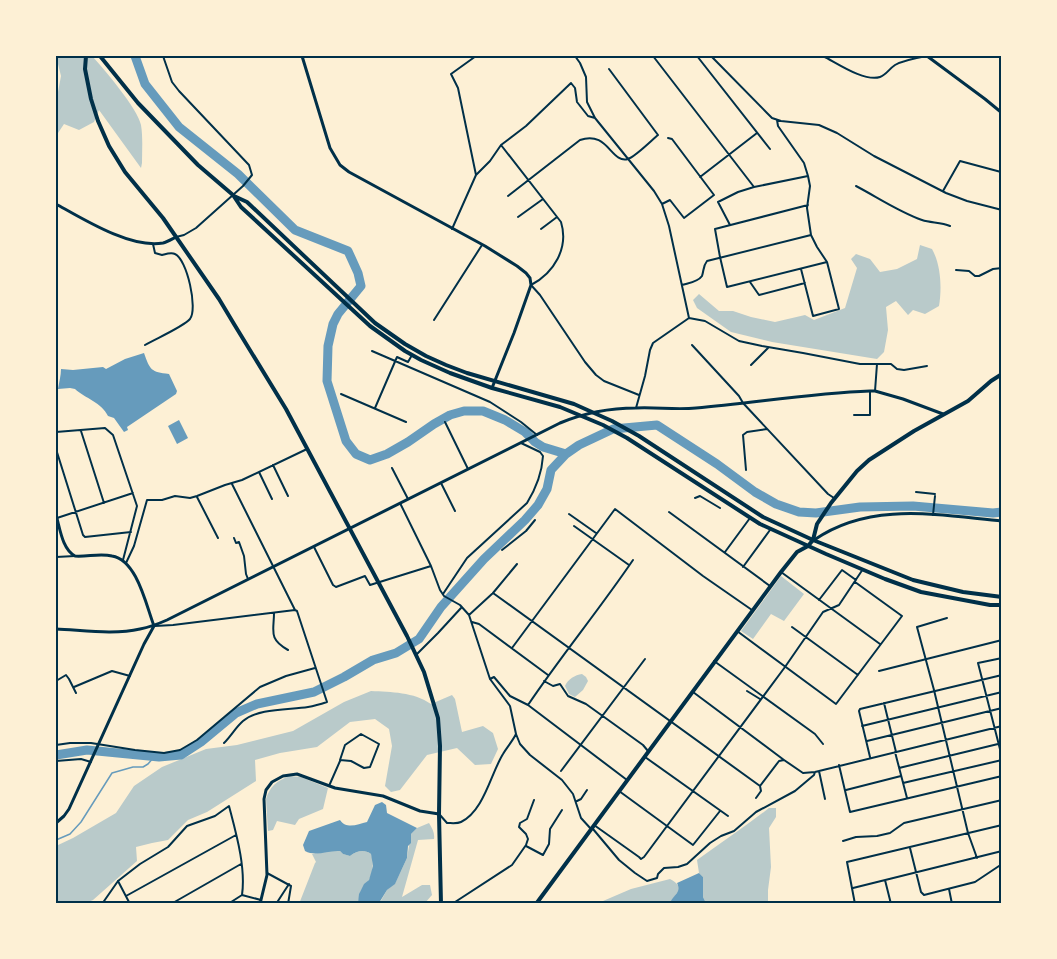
<svg xmlns="http://www.w3.org/2000/svg" width="1057" height="959" viewBox="0 0 1057 959" font-family="Lora,serif">
<rect width="100%" height="100%" fill="#fdf0d5"/>
<!-- green -->
<path fill="#b9caca" d="M56,56H92C104,69 138,109 141,125C143,137 142,151 142,163L141,168L99,110L94,122L79,130L64,124L56,136V94L58,92L61,76Z
M920,245L932,249C941,265 942,288 939,306L925,314L913,310L908,315L896,301L886,307L888,330L884,352L877,359L772,342L731,332L697,308L693,300L699,294L719,311H733L751,317L775,322L805,315L814,320L845,308L857,268L851,259L856,254L870,259L880,272L897,269L917,259Z
M781,576L804,594L784,621L771,614L753,639L741,631Z
M582,674L586,677L588,681L583,690L575,697L569,694L565,686C568,679 575,675 582,674Z
M371,691C391,692 414,692 431,704L452,695L455,699L462,732L483,726L493,733L498,749L491,764L475,765L457,748L427,755L400,790L391,792L385,786L392,746L389,729L375,719L350,722L317,747L280,753L255,760L256,781L207,812L188,820L168,840L152,843L136,847L137,861L93,900L86,903L56,904V846L73,838L116,813L134,786L162,767L206,749L237,745L293,731L344,702Z
M289,776L301,777L328,788L323,809L299,819L295,825L277,821L273,830L268,831L266,799C270,786 277,781 289,776Z
M769,808H776V817L769,828L771,867L768,890V903H706L703,897V877L699,873L697,860C721,843 746,826 769,808Z
M429,823C432,828 435,833 434,839L418,840L402,897L422,885H430L432,895L425,903L379,904L387,890L395,883L401,871L407,858L411,834L417,828Z
M335,850L340,851L343,854L350,856C357,851 364,849 371,854C374,862 373,873 369,880C366,885 362,887 360,893C359,897 359,900 358,903L299,904L315,863L316,862L312,854Z
M670,879C687,888 675,893 670,903L596,904L631,889Z"/>
<!-- water -->
<path fill="#669bbc" d="M144,353C150,370 151,372 169,374L177,391L176,394L127,427L128,430L124,432L114,418L108,416C102,403 85,398 75,389L70,388L58,389C59,382 61,376 61,369L73,370L103,367L106,369L125,359Z
M179,420L188,438L177,444L168,426Z
M382,802L386,805L387,813L417,828L411,834V843L408,846L407,858L395,884L387,890L379,903H358L359,894L364,884L369,880L373,866L371,854C364,849 357,851 350,856L343,854L340,851C328,850 316,857 305,851L303,845L309,831L340,820C347,830 358,824 367,822L375,805Z
M699,873L703,877V897L706,903H670C673,895 682,893 677,883Z"/>
<g fill="none" stroke-linecap="round" stroke-linejoin="round">
<!-- stream -->
<path stroke="#669bbc" stroke-width="1.5" d="M56,840L70,834L81,822L112,773L133,767H143L148,764L154,757"/>
<!-- river -->
<path stroke="#669bbc" stroke-width="9" d="M135,56L145,84L179,127L238,174L295,230L348,251L358,273L361,286L338,314L333,324L328,346L327,381L346,441L356,454L370,460L387,454L408,442L434,424L450,415L464,411H483L505,420L525,432L535,442L543,447L566,454
M56,755L87,750L159,757L181,755L201,742L236,713L257,704L314,692L344,677L373,660L396,653L419,639L441,607L484,559L525,520L538,505L547,489L551,470L566,454L579,445L613,429L657,425L717,464L755,492L776,504L799,512L816,513L860,507L913,506L993,513L1002,512"/>
<!-- minor -->
<path stroke="#003049" stroke-width="2" d="M163,56L172,82L179,91L249,165L252,175L243,186L196,228L184,235L176,237
M476,56L451,74L458,88L476,175
M575,56L580,63L586,77L587,102L595,118L654,191L662,204L669,226L689,318
M653,56L754,187L808,176
M697,56L770,149
M711,56L767,113L772,118L781,121L819,125L837,133L874,156L946,193L967,201L1002,210
M823,56C837,63 864,82 880,77C886,75 889,69 895,65C904,60 916,58 927,56
M777,120L778,126L804,163L808,176L810,186L807,208L811,235L817,247L827,262L839,309L813,316L801,269
M501,145L561,222C569,248 554,273 531,285L540,295L585,362L596,375L604,381L639,395
M700,177L757,133
M856,186C877,197 899,212 922,220C931,223 941,222 950,226
M943,191L960,161L1001,172
M508,196L580,140C608,130 611,164 628,159C635,157 652,140 658,135L609,69
M662,204L670,200L684,218L714,195L672,139L668,138
M808,205L715,229L720,257L727,287L827,262
M518,217L543,199
M730,225L718,202L738,192L754,187
M452,229L476,175L490,161L501,145L526,126L571,83L575,88L577,102L588,116L595,118
M541,229L557,217
M956,270L969,271L975,276H979L993,269L1002,268
M750,282L759,295L805,283
M682,285C688,283 698,282 702,276C704,270 703,266 707,261L811,235
M434,320L482,245
M145,345C155,339 183,327 190,319C198,309 187,259 175,254C171,252 166,254 162,255L155,253L153,244
M692,345L739,396L743,403L828,494L834,498
M372,351L490,402L521,422L537,435
M751,365L768,348
M875,391L877,364
M341,394L406,422
M375,408L397,357L408,362L412,355
M636,408L645,376L650,350L653,343L689,318L705,321L739,341L762,346L803,353L860,364H891L897,369L904,370L927,366
M854,415H870V391
M445,422L468,469
M81,431L104,503
M56,432L105,428L113,435L137,506L123,560
M56,449L83,535L85,537L131,532
M273,465L288,496
M392,468L408,499
M746,470L743,435L747,432L767,429
M259,472L272,499
M441,483L455,511
M916,492L935,494
M197,497L218,538
M695,498L700,496L720,508
M400,503L431,566L440,590L444,596L460,605L469,615L490,679L510,706L516,734L520,744L530,755L562,780L573,794L581,818L591,829
M669,512L770,586
M569,514L596,533
M933,515L935,496
M57,518L133,493
M574,526L629,565
M234,538L236,543L239,542L244,556L246,574L248,579
M314,547L333,585L336,587L365,576L370,585L431,566
M502,550L526,531L535,520
M725,552L750,518
M56,557L75,556
M126,563L134,546L147,500H162L175,496L190,498L197,496L225,485L242,480L307,449
M743,567L770,530
M781,572L880,644
M493,593L517,564
M443,594L467,558L527,503C535,490 542,472 543,456L540,452L521,443
M819,600L842,570L856,580
M274,613C274,631 268,639 288,650
M469,615L493,593L760,786L779,761L784,760L803,773L815,772L1002,726
M947,618L917,627L934,690L968,833L977,858
M472,622L479,624L548,675
M155,626L173,625L295,610
M792,627L858,675
M737,631L836,704L902,616L855,582
M512,648L615,509L703,576L752,610
M416,655L438,633L461,608
M1002,658L978,663L1002,757
M714,661L815,734L823,744
M879,671L1002,640
M490,679L494,677L510,696L528,705L627,780
M56,681L66,675L69,679L76,693
M544,681L553,686L560,684L568,696L586,704L643,745L648,751
M74,687L112,671L130,676
M747,691L760,699
M693,692L784,760
M884,703L896,752
M528,705C561,656 599,610 633,560
M862,726L1002,692
M361,734L379,744L370,767L364,768L351,761L340,760L345,745Z
M867,741L1002,708
M224,743C231,736 236,727 243,721C258,708 289,710 308,707C314,706 321,704 327,702L297,611L295,610L232,484
M56,745L70,743H91L135,750L164,753L180,750L197,740L260,687L286,676L315,668
M895,752L907,798
M645,757L728,816
M870,757L859,711L860,709L1002,675
M56,761L81,759L91,762
M839,765L850,812L1002,776
M899,768L998,744
M561,771L645,659
M819,771L825,799
M903,783L1002,760
M329,786L340,761
M846,790L901,776
M619,791L693,845L720,811
M756,798L761,791L760,786
M577,801L581,799L587,790
M440,815L447,823C451,823 457,824 461,822C484,811 491,773 503,754C507,747 512,742 516,734
M594,825L639,857L641,859L644,857L785,667L823,612L839,605L863,569
M593,829L619,860L635,873L647,881L657,878L658,874L664,868L678,867L687,864L710,843L721,836L734,831L756,812L795,791L814,775L815,772
M843,841L856,837L877,836L890,833L904,823L1002,800
M526,846L543,855L549,844L550,829L562,810
M910,848L921,892L924,895L975,882L1002,864
M267,873L291,886L288,904
M885,880L891,904
M118,881L130,904
M853,888L1002,851
M949,889L952,904
M126,896L236,835
M102,904L118,881L140,864L168,847L187,826L215,816L229,806C236,833 246,867 242,895
M171,904L241,864
M228,904L242,895L261,900
M276,904L289,884
M452,904L512,865L526,845L528,839L526,834L519,827L520,823L527,819L534,800
M855,904L847,862L1002,825"/>
<!-- tertiary -->
<path stroke="#003049" stroke-width="3" d="M302,56L330,148L340,165L349,172L485,246L517,266L526,273L530,278L531,285L514,333L492,388
M927,56L985,99L1002,113
M56,204C83,219 131,249 163,243C167,242 172,239 176,237
M56,515C60,528 62,549 75,556C87,557 100,553 112,556C137,560 146,605 154,626L144,644L69,809L64,816L56,823
M814,540C870,501 938,515 1002,521
M56,629C82,630 114,635 140,629C150,627 158,624 167,620L560,423C584,413 610,408 636,408C656,407 676,410 696,408C754,403 812,393 870,391H875L903,399L943,414
M260,904L267,875L264,799L266,790L272,782L283,776L297,774L335,788L383,796L420,811L439,814"/>
<!-- primary -->
<path stroke="#003049" stroke-width="4" d="M86,56L85,69L91,99L98,121L109,146L125,172L163,218L219,299L234,324L286,409L407,636L424,672L438,718L440,746L439,814L441,904
M100,56L138,103L198,165L233,195L241,207L370,326L405,351L421,360L450,373L492,388L560,407L603,425L627,438L760,524L826,554L885,579L921,592L990,605H1002
M234,196L247,202L375,323L405,344L426,356L446,365L467,373L574,404L612,421L639,436L763,517L813,540L913,580L963,592L1002,597
M536,904L781,572L797,552L808,546L813,540L817,524L831,503L857,471L869,460L914,431L968,401L991,381L1002,374"/>
</g>
<!-- border -->
<rect width="1057" height="959" fill="none" stroke="#fdf0d5" stroke-width="114"/>
<rect x="57" y="57" width="943" height="845" fill="none" stroke="#003049" stroke-width="2"/>
</svg>
